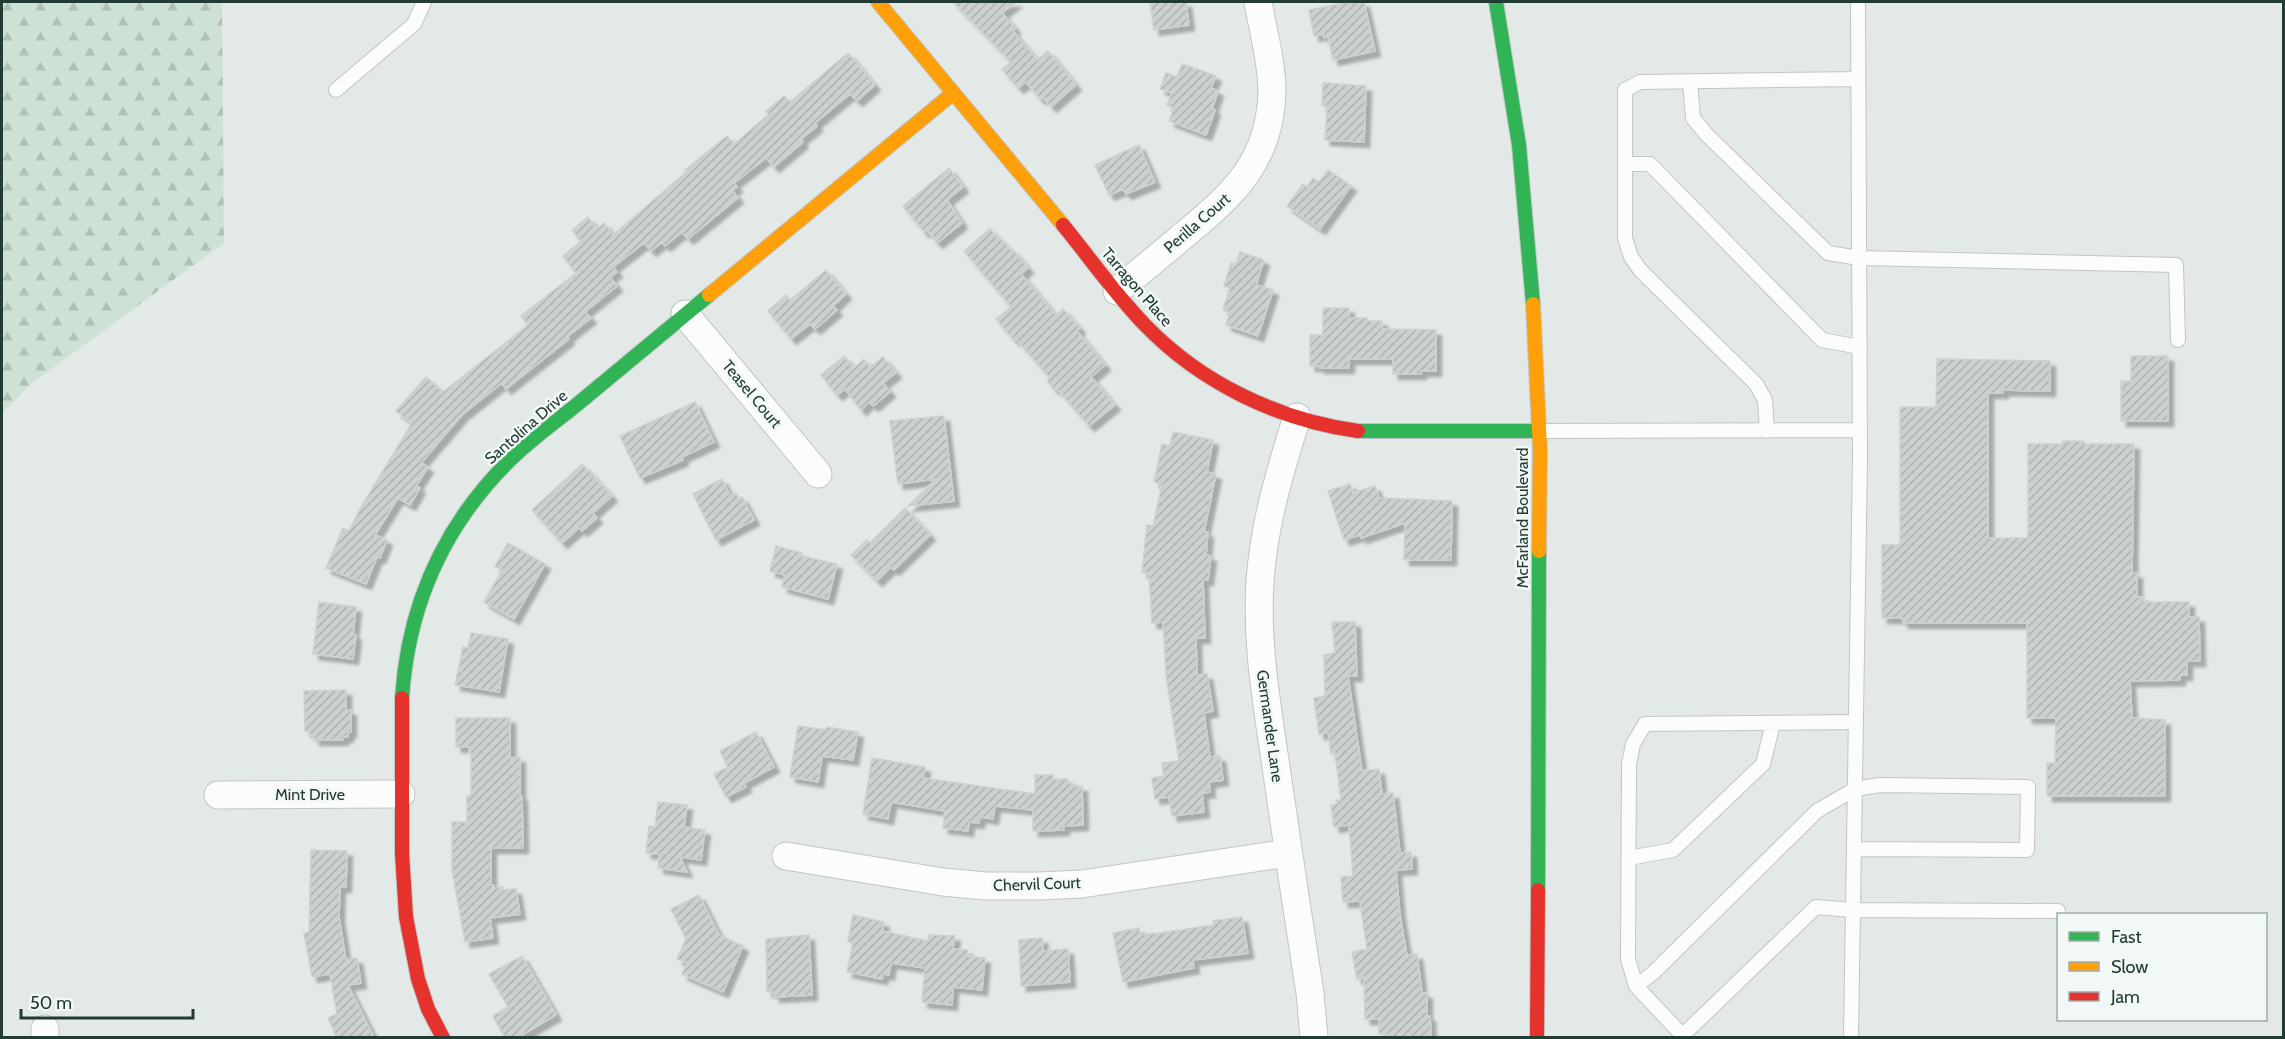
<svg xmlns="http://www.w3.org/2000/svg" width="2285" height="1039" viewBox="0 0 2285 1039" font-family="Cabin,sans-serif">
<defs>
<pattern id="forest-firs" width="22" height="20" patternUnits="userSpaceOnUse" patternTransform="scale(1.5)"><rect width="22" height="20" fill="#cde1d4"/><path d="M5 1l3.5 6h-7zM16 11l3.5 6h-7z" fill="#b0c2b7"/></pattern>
<pattern id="building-hatch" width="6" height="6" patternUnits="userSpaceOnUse" patternTransform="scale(1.5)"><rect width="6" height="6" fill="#ccd1cf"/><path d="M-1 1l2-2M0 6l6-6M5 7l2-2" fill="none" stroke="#afb4b2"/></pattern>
<filter id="shadow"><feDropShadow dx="5.5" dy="5.5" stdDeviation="1.5" flood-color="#0004"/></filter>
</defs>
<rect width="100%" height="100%" fill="#e3e9e6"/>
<!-- forest -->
<path fill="url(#forest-firs)" d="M2,2H222L224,243L32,383L2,413Z"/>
<!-- building -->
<path fill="url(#building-hatch)" stroke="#ccd2cf" stroke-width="1.5" filter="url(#shadow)" d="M953,2H1016L1002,13L1015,28L1013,31L1037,60L1048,51L1076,85L1051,107L1043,97L1040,99L1026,82L1018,88L1002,69L1011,62Z
M1150,2H1186L1189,25L1154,30Z
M1349,2H1364L1375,51L1333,60L1328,36L1324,38L1323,34L1314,36L1309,10Z
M848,53L875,85L857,101L850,94L815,123L817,126L801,139L803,142L774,167L766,158L734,183L737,187L732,190L738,198L688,239L682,232L665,246L662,242L651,251L644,243L613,267L617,272L610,277L617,286L585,312L591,318L567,337L569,339L506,389L502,383L462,415L421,463L428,467L416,486L420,488L410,505L398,498L375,535L387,540L380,558L377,557L366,584L326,568L343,528L349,531L361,507L412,423L396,411L426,377L443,392L528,325L521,316L576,273L563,256L581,241L572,230L588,217L597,229L604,223L613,235L686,172L685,170L727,136L734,144L769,114L766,111L784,96L790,102Z
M1182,64L1216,76L1211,88L1218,91L1212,109L1215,110L1206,135L1169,121L1174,108L1167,105L1172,93L1160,89L1166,73L1177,77Z
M1323,83L1366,86L1364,142L1325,140L1327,106H1322Z
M1139,145L1155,182L1126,194L1123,189L1109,195L1095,165Z
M949,168L963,187L947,200L962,223L937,243L927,230L924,232L903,206Z
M1328,170L1351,186L1320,229L1287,206L1303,184L1307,187L1313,178L1319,182Z
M990,229L1013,252L1014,251L1028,268L1021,274L1056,315L1063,309L1080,328L1077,331L1105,365L1091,377L1115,405L1089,426L1058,390L1054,389L1048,382L1049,377L1016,339L1014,340L996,319L1011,307L964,251Z
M1240,252L1264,260L1256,285L1273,290L1258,336L1226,325L1230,312L1223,310L1230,288L1224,286L1231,263L1236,264Z
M826,270L846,294L833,306L837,310L815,329L810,324L791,339L768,311L786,295L790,300Z
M1323,308H1349V318H1367V321H1382V329L1436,330V371H1421V374H1393V359H1349V368H1319V366H1310V335H1323Z
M844,356L854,368L864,359L870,367L883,357L896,373L883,383L890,392L873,406L869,402L861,410L845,389L837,395L821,375Z
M2131,356H2168V421H2121V381H2131Z
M1937,359L2050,361V391L2003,390V393H1988V538H2028V444H2063V441H2084L2085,444H2134L2132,573H2137V597H2144V602H2189V617H2199L2200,661H2187V675H2180V680L2130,681L2132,718L2165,720V796H2047V763H2055L2056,718H2027V623H1903L1902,618H1882V545H1900V407H1936Z
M695,402L714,442L682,457L683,460L640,478L620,436Z
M944,416L954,501L908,506L936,479L898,484L890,421Z
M1173,432L1213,440L1207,472L1216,474L1204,532H1208L1206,555L1211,556L1208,580H1203L1205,638H1196L1197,675L1207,674L1213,711L1204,713L1210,757L1220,756L1223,780L1209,782L1210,792L1202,793L1204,812L1172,816L1169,797L1155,799L1152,778L1164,776L1162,763L1179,761L1166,675L1163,622L1152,623L1149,573H1142L1147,525L1153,526L1162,484L1154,482L1162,444L1170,446Z
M582,464L612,496L593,513L597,518L582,531L579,528L562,543L532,510Z
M722,479L730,496L736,493L739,499L742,497L754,520L716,540L693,494Z
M1350,484L1353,493L1375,486L1379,498L1452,501L1451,560H1404L1405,523L1361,538L1360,535L1344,540L1328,491Z
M905,508L930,535L894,570L891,567L877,581L851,555L867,540L870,543Z
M508,543L545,564L514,619L484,602L502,570L495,566Z
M776,546L802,553L801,556L837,564L828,599L782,587L785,575L770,571Z
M319,602L356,607L353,634L356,635L353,659L313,654Z
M1332,622H1355L1357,676H1348L1362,771L1379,769L1382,794L1393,793L1400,853L1411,852L1412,869L1396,870L1400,915L1407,956L1417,954L1422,993H1427V1016H1430L1431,1038H1386V1034H1379V1019H1365L1364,977L1357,979L1352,952L1367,949L1360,901L1343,902L1341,877L1353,876L1349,825L1334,827L1331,805L1337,804L1336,800H1341L1335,753L1331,754L1328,732L1319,734L1314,698L1325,696L1324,655L1335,653Z
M471,633L508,639L499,692L455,685L463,647L468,648Z
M346,690V710H351V732H348V737H343V740H314V735H310V731H305L304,691Z
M456,718H510V758L520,757V796H522L523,848H491V885H494V888L503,887V890L516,889L520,914L490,918L493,938L465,942L452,870V822H467V796H471V753H469V747H456Z
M798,726L826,730L827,727L858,732L853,760L822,756L818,782L790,777Z
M756,732L774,767L744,783L746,787L726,797L714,774L728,767L720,751Z
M872,758L925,767L923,778L1035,794V775H1053V780L1067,779L1073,786H1082L1083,825L1063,826L1064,830L1033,831V810L995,806L993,819L980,817L979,823L969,822L968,831L943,828L945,811L891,802L888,819L863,814Z
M658,802L687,805L684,827L705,830L701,860L680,857L687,872L658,868L659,854L646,853L649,826L655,827Z
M311,850L347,851L346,887H340L339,917L346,960L357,958L361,983L348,985L374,1038H337L328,1018L337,1014L330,974L312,977L304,933L309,932Z
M699,895L719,935L743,946L723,992L682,974L687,963L677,959L686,939L671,909Z
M853,915L884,922L882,931L928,941L929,935L955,936L953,949L968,950L967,956L985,958L982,990L953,987L952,1005L922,1002L925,968L891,963L889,975L883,974L882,979L847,972L853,943L848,942Z
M1242,917L1248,953L1193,960L1194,968L1123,982L1113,933L1139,928L1140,935L1159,933L1214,925L1213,921Z
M809,935L812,995L774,997V992H767L766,939Z
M1042,938L1043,951L1068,949L1070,982L1021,986L1019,940Z
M522,956L556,1015L517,1038H505L493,1016L508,1007L489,974Z"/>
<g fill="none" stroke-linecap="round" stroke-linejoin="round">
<!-- lane casing -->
<g stroke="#c0c6c3" stroke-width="16">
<path id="lane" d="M1690,82L1693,118L1706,134L1828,253L1859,258L2176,265L2178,340
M336,90L414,24L424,2
M1625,164H1650L1822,340L1860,347
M1539,431L1860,430
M1767,431L1765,400L1756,384L1641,271L1631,257L1625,238V90L1640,82L1858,79
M1629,858L1673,850L1763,764L1773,723
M1636,986L1653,973L1817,811L1855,789L1880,785L2028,787L2027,850L1854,849
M1683,1035L1816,907L1853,910L2058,911
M1685,1038L1636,986L1628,959L1629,764L1633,744L1645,724L1856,722
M1851,1038L1860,458L1858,2"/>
</g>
<!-- street casing -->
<g stroke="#c0c6c3" stroke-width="29">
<path id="street" d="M1117,291C1139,272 1162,254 1184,235C1234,194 1270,161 1272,92C1272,62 1263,31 1258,2
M685,314L818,474
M1297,417C1280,471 1264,524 1260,581C1256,644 1267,705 1276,767C1287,842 1298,918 1310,993L1314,1038
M218,795L401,794
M786,856L943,882L986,886H1039L1082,884L1288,853
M45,1038V1029"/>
</g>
<!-- fast casing -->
<g stroke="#c0c6c4" stroke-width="16">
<path id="fast" d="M1496,2L1519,145L1533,304
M1358,431H1539
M402,698C408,606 444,525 510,460C531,439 557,421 580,402C623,366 666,331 709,295
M1538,890L1539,551"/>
</g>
<!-- slow casing -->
<g stroke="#c0c6c4" stroke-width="16">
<path id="slow" d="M878,2L1063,225
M709,295L952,94
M1533,304L1540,450L1539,551"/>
</g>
<!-- jam casing -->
<g stroke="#c0c6c4" stroke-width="16">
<path id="jam" d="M1063,225C1090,258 1115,294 1145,325C1201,383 1278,420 1358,431
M402,698V853L406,917L418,979L428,1009L443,1038
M1537,1038L1538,890"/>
</g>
<!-- lane -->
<use href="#lane" stroke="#fbfcfb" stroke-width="14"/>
<!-- street -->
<use href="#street" stroke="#fbfcfb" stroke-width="27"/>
<!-- fast -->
<use href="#fast" stroke="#30b455" stroke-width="14"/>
<!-- slow -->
<use href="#slow" stroke="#ff9f0a" stroke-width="14"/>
<!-- jam -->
<use href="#jam" stroke="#e5322d" stroke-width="14"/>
</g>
<g text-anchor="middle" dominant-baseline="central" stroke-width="5" stroke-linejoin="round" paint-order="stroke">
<!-- street labels -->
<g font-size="16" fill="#233b35" stroke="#f2f8f5">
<text transform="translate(1197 223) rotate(-41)">Perilla Court</text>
<text transform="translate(1137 287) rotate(49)">Tarragon Place</text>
<text transform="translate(752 394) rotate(50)">Teasel Court</text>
<text transform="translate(526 427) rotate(-41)">Santolina Drive</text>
<text transform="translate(1522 518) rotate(-90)">McFarland Boulevard</text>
<text transform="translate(1270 726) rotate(82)">Germander Lane</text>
<text x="310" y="794">Mint Drive</text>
<text transform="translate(1037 884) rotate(-2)">Chervil Court</text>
</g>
</g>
<!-- border -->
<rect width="2285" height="1039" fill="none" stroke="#233b35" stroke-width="6"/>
<!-- legend -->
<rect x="2057" y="913" width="210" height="108" fill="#f2f8f5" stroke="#9faca8" stroke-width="1.5"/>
<rect x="2069" y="932" width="30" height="9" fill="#30b455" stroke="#9faca8" stroke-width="1.5"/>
<text x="2111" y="943" font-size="18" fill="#233b35">Fast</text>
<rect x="2069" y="962" width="30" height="9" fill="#ff9f0a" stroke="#9faca8" stroke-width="1.5"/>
<text x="2111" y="973" font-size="18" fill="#233b35">Slow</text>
<rect x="2069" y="992" width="30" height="9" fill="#e5322d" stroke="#9faca8" stroke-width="1.5"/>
<text x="2111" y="1003" font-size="18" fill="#233b35">Jam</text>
<!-- scale -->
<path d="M21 1009v9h172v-9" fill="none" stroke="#233b35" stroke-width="3"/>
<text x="30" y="1009" font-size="18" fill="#233b35" stroke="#f2f8f5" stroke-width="4.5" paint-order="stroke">50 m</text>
</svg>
